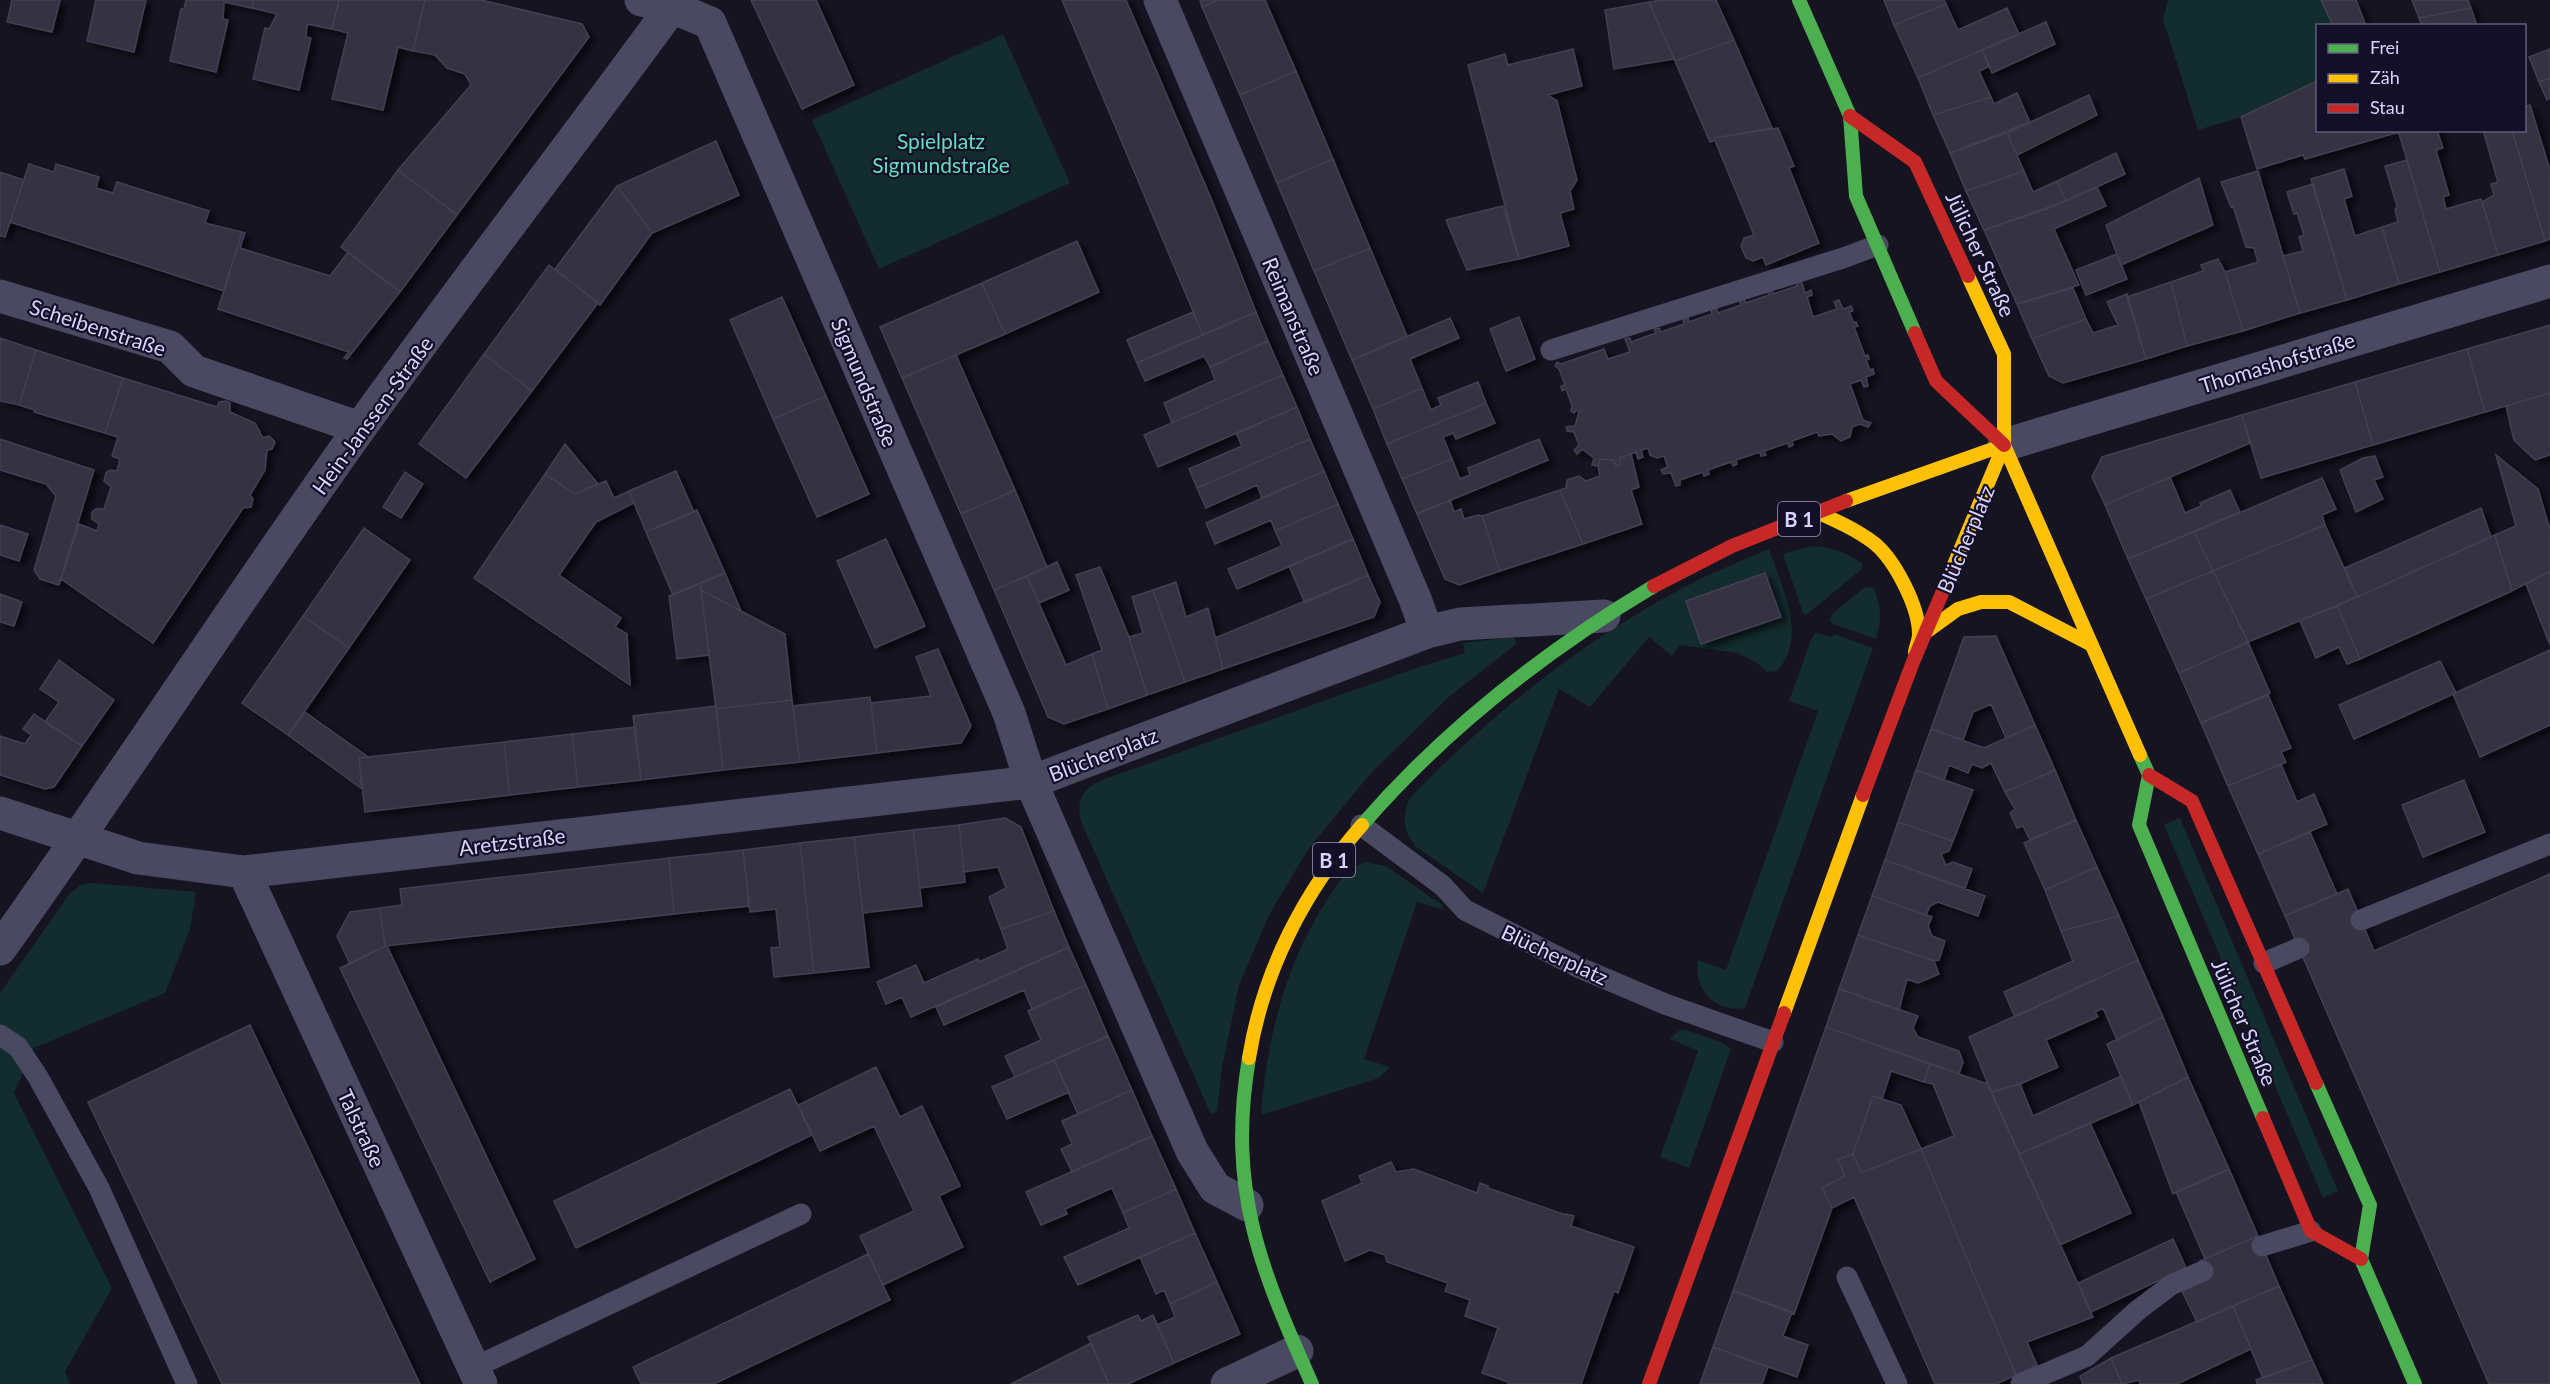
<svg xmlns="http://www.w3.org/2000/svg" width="2550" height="1384" viewBox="0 0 2550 1384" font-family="Lato,sans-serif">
<defs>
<filter id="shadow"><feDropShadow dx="6" dy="4" stdDeviation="3" flood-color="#0009"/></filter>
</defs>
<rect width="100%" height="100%" fill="#161421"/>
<!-- green -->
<path fill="#132c2d" d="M2168,0H2321L2333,25L2318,26L2317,83L2241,117L2198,130L2163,19Z
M1003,34L1070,183L879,269L812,120Z
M1811,546C1832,547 1845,552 1862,563V569L1806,615L1803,613L1783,554Z
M1769,549C1781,587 1809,636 1777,671L1767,672L1757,663L1738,653L1680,645L1672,656L1649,637L1590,707L1559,689L1483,893L1416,847C1403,832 1402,817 1409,799C1493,711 1592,633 1702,578C1723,568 1746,559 1769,549Z
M1865,587L1874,588C1881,605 1882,621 1876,639L1833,624L1830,620L1832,614Z
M1816,633L1832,637L1834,634L1873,648L1745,1008C1715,1013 1693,989 1698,960L1726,970L1818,711L1789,701L1812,637Z
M1512,637L1516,640L1515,645L1451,695L1371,773L1309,848L1269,915L1239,985L1222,1068L1217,1111L1213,1114L1210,1112L1082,824C1075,803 1081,789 1102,780L1416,668L1465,653L1463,643Z
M2180,818L2338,1191L2323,1198L2164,825Z
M1365,862L1386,866L1442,905L1444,910L1417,902L1364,1059L1390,1067L1379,1078L1261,1115C1267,1039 1284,968 1325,903C1337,885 1344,869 1365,862Z
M93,883L196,892L190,929L165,993L34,1048L14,1093L112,1288L65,1372L70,1384H0V993L70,893L81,885Z
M1686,1030L1721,1042L1731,1049L1689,1168L1660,1157L1698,1051L1670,1039L1678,1031Z"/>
<!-- building -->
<path fill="#343243" stroke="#433f54" stroke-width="1.5" filter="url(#shadow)" d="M12,0H60L52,32L7,22Z
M96,0H146L134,52L87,41Z
M186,0H254L252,8L224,2L223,19L228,20L216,72L170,61L181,9H184Z
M254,0H339L332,29L307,24L306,37L311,38L299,90L253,79L265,28L269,29L277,14L252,8Z
M339,0H425L413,51L398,47L383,110L332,99L348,33L332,29Z
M425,0H481L582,24L589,37L457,215L398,170L471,85L465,74L447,68L435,55L413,51Z
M751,0H816L854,85L802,109Z
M1062,0H1126L1213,203L1256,312L1203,335Z
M1200,0H1218L1202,7Z
M1218,0H1265L1296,71L1240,95L1202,7Z
M1662,0H1716L1734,40L1675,61L1649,2Z
M1884,0H1944L1946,4L1894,25Z
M2321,0H2356L2366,26H2333Z
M2412,0H2468L2471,8L2419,18Z
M1649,2L1674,59L1614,69L1605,10Z
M1946,4L1958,30L2007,8L2019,34L1918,78L1894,25Z
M2471,8L2477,26H2422L2419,18Z
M2046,22L2055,44L1992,73L1982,50Z
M1734,40L1772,128L1714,138L1715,140L1710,142L1675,61Z
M1573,49L1582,86L1548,95L1557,101L1577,180L1570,191L1574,209L1560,213L1569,246L1519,259L1468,65L1505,54L1508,65Z
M2550,49V78L2539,82L2529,57Z
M1982,50L1990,66L1979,71L1991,97L1933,115L1918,78Z
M1296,71L1333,159L1277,183L1240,95Z
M2550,78V98L2547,100L2539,82Z
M2317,81L2318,130L2399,132L2305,159L2303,155L2257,169L2241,117Z
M2017,93L2030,122L1950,153L1933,115L1991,97L1994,104Z
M2089,95L2097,115L2017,155L2007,133Z
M2530,105L2550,170V239L2545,241L2512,130H2524V107Z
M1778,128L1794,166L1789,168L1819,243L1766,265L1763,257L1753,261L1746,258L1741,246L1744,238L1754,235L1714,138Z
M2398,130H2437L2443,148L2436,150L2449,195L2443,197L2446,209L2481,199L2498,255L2440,272Z
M2483,130H2512L2545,241L2498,255L2482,202L2494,195L2491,184L2498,182Z
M2007,133L2024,171L1966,191L1950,153Z
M716,141L739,195L652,233L617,186Z
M2116,153L2125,174L2066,201L2057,181Z
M1333,159L1370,248L1314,271L1277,183Z
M2407,160L2440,272L2399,284L2382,227L2398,222L2395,210L2397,206L2385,166Z
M29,164L54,172L56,164L99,177L96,188L113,193L117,182L209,211L205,223L242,232L224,291L10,222Z
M2344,169L2352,196L2344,199L2355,236L2382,227L2399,284L2347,300L2311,179Z
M398,170L457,215L400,292L341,247Z
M2024,171L2033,192L2057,181L2066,201L1984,230L1966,191Z
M2258,171L2300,313L2243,331L2225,272L2258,262L2254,248L2246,247L2233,206L2231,207L2221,182Z
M0,172L24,180L5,237L0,236Z
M2199,178L2213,225L2121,265L2106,225Z
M2313,184L2347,300L2300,313L2283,256L2303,251L2299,237L2304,235L2297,213L2294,214L2287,192Z
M617,186L652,233L600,305L555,269Z
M2097,187L2106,206L2054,229L2079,285L2017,304L1984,230L2047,209Z
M1503,206L1519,259L1467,270L1446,220Z
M242,232L245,233L240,248L330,276L348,252L400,292L347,359L344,358L349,352L218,309Z
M1077,241L1099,292L1005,334L982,283Z
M1370,248L1407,336L1352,360L1314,271Z
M2117,254L2127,279L2086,295L2076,270Z
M2218,259L2225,272L2243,331L2187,346L2171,282L2203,271L2201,265Z
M549,265L598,303L532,391L484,354Z
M1801,280L1805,293L1811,290L1812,295L1807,297L1813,317L1837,309L1834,302L1839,300L1843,309L1851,306L1853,311L1849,312L1854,323L1856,322L1858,326L1854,327L1865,356L1868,355L1869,359L1866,360L1870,370L1873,369L1874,374L1866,377L1868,386L1864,387L1861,380L1850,384L1863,420L1871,423L1868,427L1860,424L1852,427L1850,437L1841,441L1832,434L1819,436L1817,432L1792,441L1793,445L1789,447L1788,443L1764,451L1766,455L1761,456L1760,452L1736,460L1737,464L1733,466L1731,462L1708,470L1709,474L1704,476L1703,472L1680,480V485L1676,486L1671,473L1663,474L1661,470L1668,467L1664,456L1657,458L1650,455L1648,448L1641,450L1643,457L1638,459L1636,452L1619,458L1621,465L1616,466L1614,460L1600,459L1598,466L1592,465L1594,458L1582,449L1577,454L1574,450L1579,445L1574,432L1567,431L1566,427L1575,426L1579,412L1576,410L1574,413L1571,411L1572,406L1566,389L1562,391L1561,386L1565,385L1559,369L1555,366L1557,362L1561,364L1604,349L1608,359L1630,352L1625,339L1630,338L1631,342L1656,333L1654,329L1659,328L1661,332L1684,324L1683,320L1688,318L1689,322L1712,314L1711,310L1716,308L1718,313L1741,305L1739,300L1744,299L1746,303L1769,295L1767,291L1772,289L1773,294L1797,286L1796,282Z
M2171,282L2187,346L2146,359L2127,297Z
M982,283L1005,334L902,378L880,327Z
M2073,288L2086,319L2032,339L2017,304Z
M2127,294L2146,359L2063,383L2049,376L2032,339L2086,319L2093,333L2118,325L2107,302Z
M782,297L826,396L773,419L730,320Z
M1193,312L1203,335L1137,363L1127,340Z
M1256,312L1268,341L1210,367L1204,356L1145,381L1137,363Z
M1519,317L1535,359L1506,371L1490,329Z
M1450,318L1459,338L1410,359L1422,388L1373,409L1352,360Z
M2550,325V393L2485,412L2467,349Z
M0,338L36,350L19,405L0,401Z
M1268,341L1283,375L1172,423L1164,403L1215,380L1210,367Z
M2467,349L2485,412L2373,445L2355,382Z
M36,350L123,378L105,433L34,412L35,410L19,405Z
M484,354L532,391L466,478L419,444Z
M956,355L1015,490L961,514L902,378Z
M1283,375L1297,407L1158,467L1144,435Z
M123,378L217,407L219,402L226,401L230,403V412L255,423L263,438L269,436L275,442L272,449L267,450L265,470L250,495L253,499L251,507L243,508L153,643L61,579L79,524L97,531L99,524L92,519V512L96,509H104L111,487L104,481L106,473L110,470L117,471L120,459L112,456L118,437L105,433Z
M1478,382L1486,403L1387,444L1373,409L1422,388L1431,410L1441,405L1438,398Z
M2355,382L2373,445L2261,478L2242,415Z
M2550,393V455L2535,460L2514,440L2506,406Z
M826,396L869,494L817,517L773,419Z
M1486,403L1495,423L1456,439L1453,433L1443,437L1452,459L1402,479L1387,444Z
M1297,407L1310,439L1197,488L1189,469L1242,446L1236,433Z
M2242,415L2250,443L2105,505L2092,477L2102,457Z
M0,439L94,470L59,585L40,579L34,570L56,496L46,484L0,470Z
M1310,439L1324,471L1262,498L1257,485L1206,508L1197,488Z
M1539,439L1548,460L1417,514L1402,479L1452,459L1460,479L1470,475L1468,468Z
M565,444L598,484L575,494L545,474Z
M1631,454L1639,487L1631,490L1642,524L1583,544L1560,490L1566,488L1567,480L1579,476L1586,481L1600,476L1598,466L1600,459L1614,460L1616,466L1621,465L1619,458Z
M2496,455L2538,489L2550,530V571L2512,591L2495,535L2516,526Z
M2375,456L2383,477L2374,480L2383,499L2356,512L2340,470L2363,458Z
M676,471L694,512L646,532L629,491Z
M1324,471L1338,504L1275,531L1271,520L1215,544L1206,523Z
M405,472L423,484L401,518L383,507Z
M545,474L575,494L606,481L614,498L629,491L634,503L596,522L559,575L621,618L615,627L627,634L630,685L474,578Z
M2170,477L2185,513L2201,506L2200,503L2230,490L2240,512L2128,559L2105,505Z
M2322,478L2336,509L2322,515L2325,525L2213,571L2194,532Z
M1015,490L1047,567L994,590L961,514Z
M1560,490L1583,544L1500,571L1482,516Z
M1450,500L1454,512L1461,509L1464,519L1478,515L1482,516L1500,571L1459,585L1445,579L1417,514Z
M1338,504L1353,539L1237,589L1228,569L1282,546L1275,531Z
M2481,508L2491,537L2357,597L2345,568Z
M697,510L725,573L673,595L646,532Z
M0,525L28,534L19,561L0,555Z
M2325,525L2357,597L2248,642L2213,571Z
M364,528L410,560L349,648L303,616Z
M2194,532L2213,571L2146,599L2128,559Z
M2495,535L2512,591L2360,659L2337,606Z
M886,539L925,626L875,648L837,561Z
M1353,539L1368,575L1305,603L1289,566Z
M1057,562L1069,590L1039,603L1027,576Z
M1100,567L1129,637L1147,695L1108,709L1092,654L1102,650L1076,575Z
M2213,571L2248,642L2179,673L2146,599Z
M2550,571V645L2526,584Z
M725,573L741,611L701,590L700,583Z
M1765,573L1781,617L1701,644L1686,601Z
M1368,575L1380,602L1374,617L1223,669L1215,638Z
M1027,576L1066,665L1092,654L1108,709L1064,724L1048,717L994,590Z
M1176,582L1186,617L1208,608L1223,669L1185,682L1153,590Z
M700,583L709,655L677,659L669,596Z
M701,590L785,634L792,700L716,709Z
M1153,590L1185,682L1147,695L1129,637L1143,633L1132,597Z
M0,594L22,602L14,626L0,622Z
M2337,606L2360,659L2347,664L2339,647L2316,658L2300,621Z
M303,616L349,648L288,735L242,703Z
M1996,636L2035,725L2006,738L1991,704L1973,712L1963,740L1931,729L1964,637Z
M2248,642L2270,693L2201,723L2179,673Z
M938,649L971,726L961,743L877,753L871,703L931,696L916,657Z
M2550,650V725L2480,757L2453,694Z
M59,660L114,700L82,746L45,722L59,702L40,689Z
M2440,661L2456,693L2354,739L2339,705Z
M2268,695L2291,748L2281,752L2286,762L2228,786L2201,723Z
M870,697L877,753L800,762L793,706Z
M792,700L800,762L723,770L716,709Z
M716,706L723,770L641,780L633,716Z
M305,712L368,757L359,758L362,789L288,735Z
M34,714L82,746L54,787L45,789L0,775V736L25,744L31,735L23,729Z
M2035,725L2055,770L2005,792L1991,763L1982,768L1972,764L1968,773L1949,765L1944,780L1916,770L1931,729L1984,748Z
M635,727L641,780L578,787L572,734Z
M572,734L578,787L510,795L504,742Z
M504,742L510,795L365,812L359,758Z
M2281,764L2297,802L2314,794L2327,824L2258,854L2228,786Z
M1916,770L1973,790L1953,841L1898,822Z
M2055,770L2076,820L2030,840L2023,826L2017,828L2010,813L2015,809L2005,792Z
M2464,780L2485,832L2423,857L2402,805Z
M1005,818L1021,827L1054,911L1001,929L989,897L1006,888L998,867L964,872L959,825Z
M2076,820L2097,867L2045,890L2024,843Z
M1898,822L1953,841L1949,851L1941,854L1946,865L1953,862L1972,869L1965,888L1885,860Z
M959,825L965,882L920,888L913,830Z
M913,830L922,906L863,913L854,837Z
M2310,832L2337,894L2285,916L2258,854Z
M854,837L869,967L814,973L800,843Z
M800,843L814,973L774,977L771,948L780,947L776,909L750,912L743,850Z
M743,850L749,906L674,914L669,858Z
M669,858L674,914L385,946L380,908L402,905L400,889Z
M1885,860L1985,896L1978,916L1938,902L1930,906L1926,915L1872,896Z
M2097,867L2119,916L2061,931L2045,890Z
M2550,874V1384H2489L2285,916L2348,889L2374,951Z
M1872,896L1932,917L1928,926L1932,936L1945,941L1939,960L1934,961L1858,935Z
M380,908L385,946L350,964L337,936L350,912Z
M1054,911L1069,947L911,1017L902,997L886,1004L877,982L916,965L924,983L978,959L979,962L1008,949L1001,929Z
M2119,916L2138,960L2015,1017L2004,992L2073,961L2061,931Z
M1858,935L1934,961L1939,974L1918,983L1907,979L1899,1010L1839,989Z
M385,946H387L535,1259L490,1282L340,968Z
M1069,947L1086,985L1032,1009L1024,990L944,1025L936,1007Z
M2138,960L2163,1017L2117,1040L2103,1008L2095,1012L2098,1017L2046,1040L2058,1067L2020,1084L1991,1092L1969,1037Z
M1086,985L1108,1036L1015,1077L1005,1056L1041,1040L1028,1011Z
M1839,989L1918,1016L1913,1028L1918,1037L1959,1051L1963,1062L1959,1074L1826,1027Z
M2163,1017L2188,1077L2133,1105L2107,1044Z
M250,1025L420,1384H222L88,1102Z
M1826,1027L1930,1064L1924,1082L1891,1071L1882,1099L1873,1096L1853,1154L1838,1160L1845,1176L1822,1188L1832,1208L1794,1314L1733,1291Z
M1108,1036L1132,1090L1078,1114L1054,1060Z
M1054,1060L1069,1092L1007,1119L992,1087Z
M1930,1064L1988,1084L2093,1317L2027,1342L2037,1365L2016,1375L1921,1149L1954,1136L1933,1084L1924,1082Z
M876,1067L900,1117L922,1106L960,1186L939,1196L963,1247L883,1285L860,1236L914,1211L874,1126L820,1151L798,1105Z
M2121,1076L2133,1105L2019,1154L1991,1092L2020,1084L2033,1116Z
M2188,1077L2229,1169L2173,1194L2139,1102Z
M790,1089L812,1135L576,1248L554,1201Z
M1132,1090L1152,1136L1072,1172L1061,1149L1072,1144L1062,1121Z
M1873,1096L1901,1105L1921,1149L1861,1173L1853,1154Z
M2090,1123L2131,1213L2060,1245L2019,1154Z
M1152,1136L1176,1189L1123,1213L1112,1188L1065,1209L1067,1214L1041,1225L1026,1192Z
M1921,1149L2016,1375L1996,1384H1935L1854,1197L1832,1208L1822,1188L1845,1176L1838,1160L1853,1154L1861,1173Z
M1391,1162L1396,1172L1414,1169L1477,1193L1480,1183L1488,1186V1188L1566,1215V1214L1574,1216L1571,1226L1634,1247L1618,1293L1614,1291L1581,1384H1508V1382L1482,1373L1498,1328L1465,1316L1470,1300L1445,1291L1448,1283L1387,1262L1385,1255L1370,1250L1345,1261L1322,1201L1362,1183L1359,1176Z
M2229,1169L2258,1236L2205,1259L2176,1192Z
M1176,1189L1195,1233L1078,1285L1064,1257L1129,1228L1123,1213Z
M1195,1233L1217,1282L1170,1304L1164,1290L1156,1294L1140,1257Z
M2258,1236L2279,1286L2197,1322L2182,1291L2206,1280L2200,1261Z
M2173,1239L2186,1268L2091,1312L2078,1283Z
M868,1254L890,1300L714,1384H641L633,1367Z
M1217,1282L1240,1334L1174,1363L1157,1325L1175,1317L1170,1304Z
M2279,1286L2312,1360L2263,1378L2233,1306Z
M1733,1291L1792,1312L1783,1336L1808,1345L1797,1377L1713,1347Z
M2233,1306L2251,1349L2177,1384H2140L2139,1380L2122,1384L2111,1358Z
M1138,1315L1141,1321L1153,1315L1174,1363L1128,1384H1109L1088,1337Z
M1091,1343L1109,1384H1011Z
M1713,1347L1768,1367L1762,1384H1700Z
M2111,1358L2122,1384H2083L2080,1376Z
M2312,1360L2323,1384H2257L2256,1380Z"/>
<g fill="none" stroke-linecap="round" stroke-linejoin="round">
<!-- lane -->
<path stroke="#4a4962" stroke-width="21" d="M1551,350L1843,258L1878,245
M1361,825L1443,886L1465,910L1580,968L1665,1004L1773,1042
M2361,920L2550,844
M2264,963L2299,948
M0,1035L18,1047L38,1077L99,1188L187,1384
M2262,1246L2311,1231
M1847,1277L1897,1384
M473,1368L801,1214
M2021,1384L2087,1356L2138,1310L2171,1285L2203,1271"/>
<!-- street -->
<path stroke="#4a4962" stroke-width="33" d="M641,0L672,7L710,23L1009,713L1031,782L1192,1151L1215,1188L1247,1205
M1160,0L1415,599L1427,632
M0,296L170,347L194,371L360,428
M2004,445L2550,281
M0,813L138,858L244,872L1031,782L1427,632L1460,624L1604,616
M244,872L481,1384
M0,949C123,777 237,600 360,428C463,284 572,144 677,0
M1227,1384L1297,1351"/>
<!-- fast -->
<path stroke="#4caf50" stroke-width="14" d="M1799,0L1850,116L1856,196L1915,333
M2140,755L2149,775L2139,825L2263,1118
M1362,825C1446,728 1545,651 1654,586
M1249,1058C1227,1189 1260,1268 1312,1384
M2316,1083L2370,1205L2361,1259L2415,1384"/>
<!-- slow -->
<path stroke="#ffc107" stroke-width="14" d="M2004,445L2140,755
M1846,501L2004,445
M1817,512C1837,521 1857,530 1874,543C1895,560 1919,607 1919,634C1919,640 1916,646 1915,652
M1951,572L2004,445V354L1968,276
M1926,632L1958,609L1981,602H2009L2092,645
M1784,1013L1863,795
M1249,1058C1263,971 1304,891 1362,825"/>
<!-- jam -->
<path stroke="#c62828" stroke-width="14" d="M1850,116L1915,162L1968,276
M1915,333L1936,381L2004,445
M1654,586L1732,546L1846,501
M2149,775L2192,801L2316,1083
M1863,795L1913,662L1951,572
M2263,1118L2311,1231L2361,1259
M1649,1384L1784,1013"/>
</g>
<g text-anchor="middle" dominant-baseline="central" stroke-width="4.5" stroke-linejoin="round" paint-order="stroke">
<!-- shield labels -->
<g fill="#130f26" stroke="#9e99be" stroke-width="1.5">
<rect x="1778" y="502" width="42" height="34" rx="4.5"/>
<rect x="1313" y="843" width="42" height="34" rx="4.5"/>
</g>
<g font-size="20" font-weight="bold" fill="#d9d4ff">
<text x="1799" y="519">B 1</text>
<text x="1334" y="860">B 1</text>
</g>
<!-- park labels -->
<g font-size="21" fill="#5fe0c0" stroke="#130f26">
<text x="941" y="140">Spielplatz<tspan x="941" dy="24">Sigmundstraße</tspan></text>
</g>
<!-- street labels -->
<g font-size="21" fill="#d9d4ff" stroke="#130f26">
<text transform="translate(1981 254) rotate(65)">Jülicher Straße</text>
<text transform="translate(1294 316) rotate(67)">Reimanstraße</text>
<text transform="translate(98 327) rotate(18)">Scheibenstraße</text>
<text transform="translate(2277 362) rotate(-17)">Thomashofstraße</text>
<text transform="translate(865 382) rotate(67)">Sigmundstraße</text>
<text transform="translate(372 415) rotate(-54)">Hein-Janssen-Straße</text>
<text transform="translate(1965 539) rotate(-67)">Blücherplatz</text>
<text transform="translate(1103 754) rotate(-21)">Blücherplatz</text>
<text transform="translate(512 841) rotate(-7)">Aretzstraße</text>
<text transform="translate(1555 954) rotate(25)">Blücherplatz</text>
<text transform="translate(2245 1022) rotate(67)">Jülicher Straße</text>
<text transform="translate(362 1128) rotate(65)">Talstraße</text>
</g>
</g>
<!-- legend -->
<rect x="2316" y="24" width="210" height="108" fill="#130f26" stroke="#625e7d" stroke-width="1.5"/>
<rect x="2328" y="44" width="30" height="9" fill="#4caf50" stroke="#625e7d" stroke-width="1.5"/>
<text x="2370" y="54" font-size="18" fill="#d9d4ff">Frei</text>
<rect x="2328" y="74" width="30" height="9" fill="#ffc107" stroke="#625e7d" stroke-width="1.5"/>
<text x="2370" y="84" font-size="18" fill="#d9d4ff">Zäh</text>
<rect x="2328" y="104" width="30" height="9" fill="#c62828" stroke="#625e7d" stroke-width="1.5"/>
<text x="2370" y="114" font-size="18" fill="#d9d4ff">Stau</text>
</svg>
